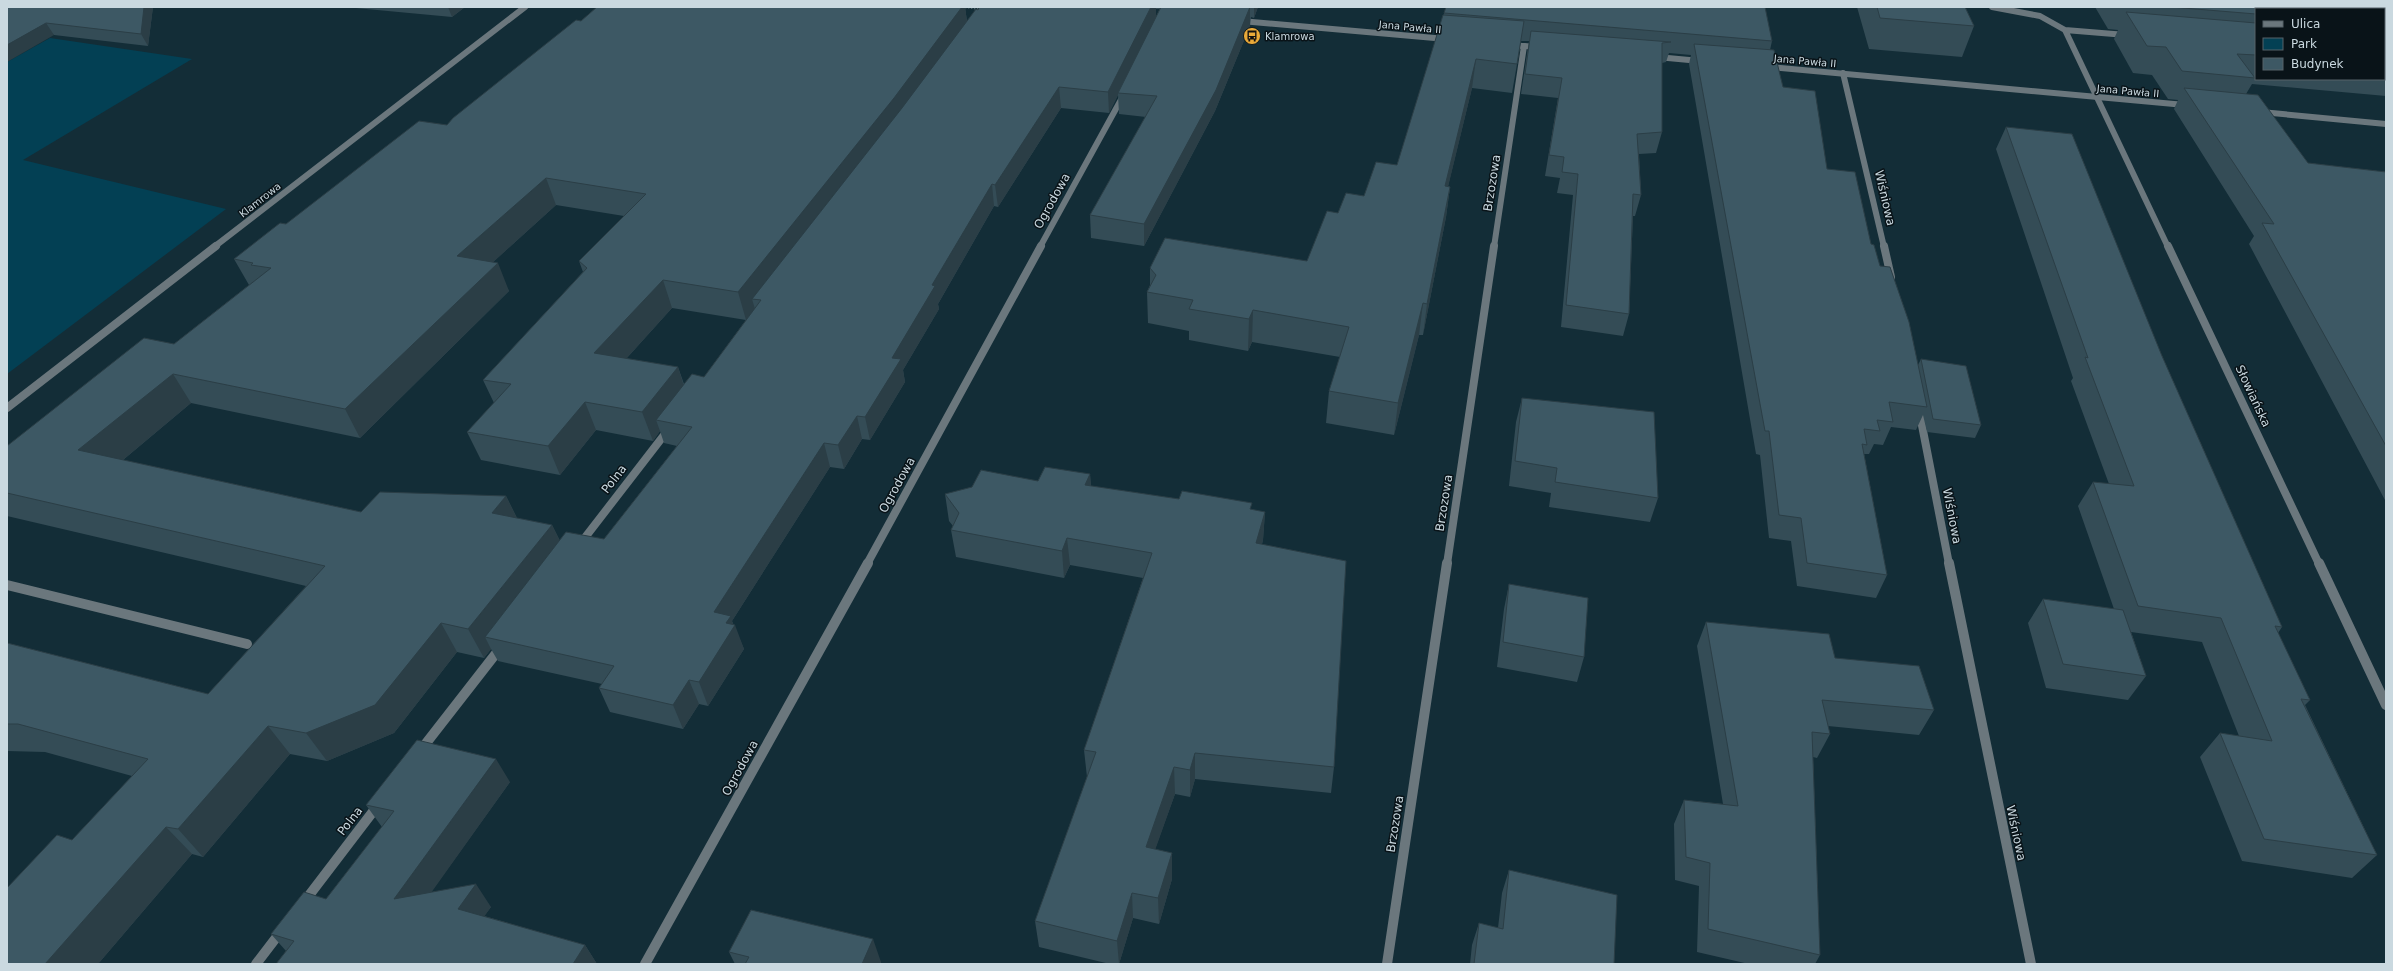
<svg xmlns="http://www.w3.org/2000/svg" width="2393" height="971" viewBox="0 0 2393 971" font-family="'DejaVu Sans',sans-serif">
<rect width="100%" height="100%" fill="#132d37"/>
<!-- green -->
<path fill="#034054" d="M50,38L192,59L23,160L226,209L7,374V62Z"/>
<g fill="none" stroke-linecap="round" stroke-linejoin="round">
<!-- path -->
<path stroke="#4b626b" stroke-width="2" stroke-dasharray="1.5 1.5" stroke-linecap="butt" d="M962,7L981,9"/>
<!-- service -->
<path stroke="#6b777d" stroke-width="10" d="M7,585L247,644"/>
<!-- minor-far2 -->
<path stroke="#6b777d" stroke-width="6" d="M1992,7L2040,16L2065,30L2168,247
M2065,30L2126,35
M1843,73L1884,247
M1040,247L1123,96
M1494,247L1524,46"/>
<!-- minor-far1 -->
<path stroke="#6b777d" stroke-width="8" d="M1884,246L1891,277
M2168,246L2319,564
M1919,410L1949,564
M580,544L668,430
M867,564L1041,246
M1447,564L1494,246"/>
<!-- minor -->
<path stroke="#6b777d" stroke-width="10" d="M1949,563L2031,964
M2319,563L2386,705
M420,751L501,647
M304,902L378,805
M256,964L282,930
M645,964L868,563
M1387,964L1447,563"/>
<!-- tertiary-far1 -->
<path stroke="#6b777d" stroke-width="6" d="M1241,21L1446,39
M1510,45L1538,47
M1657,57L1700,61
M1769,67L2185,105
M2261,112L2386,124
M214,247L525,7"/>
<!-- tertiary -->
<path stroke="#6b777d" stroke-width="8" d="M7,408L216,246"/>
</g>
<!-- wall -->
<path fill="#344c56" fill-rule="evenodd" d="M7,7H153L148,46L54,35Z
M345,7H465L452,17Z
M597,7H965L967,21L978,10L979,7H1258L1254,18L1251,17L1250,26L1215,111L1144,246L1091,238L1090,215L1146,117L1119,114L1118,95L1109,113L1061,108L998,207L994,206L938,304L939,309L903,370L905,382L870,440L862,439L844,469L830,467L732,621L744,649L708,706L699,704L683,729L610,712L599,688L602,684L498,661L491,649L484,658L457,652L394,733L327,761L290,754L203,857L192,854L98,964H7L72,840L132,776L45,752L7,751V643L208,694L306,586L7,516V446L174,344L249,285L234,259L286,224L447,125L581,21ZM1156,9H1160L1156,17ZM556,205L624,216L579,261L583,272L483,380L494,403L467,432L481,460L560,475L596,430L653,441L660,431L664,443L677,446L604,539L560,541L552,525L517,518L506,496L361,512L123,460L191,403L360,438L509,291L493,262ZM672,308L746,320L704,377L684,384L678,367L626,359Z
M1446,7L1772,41L1770,50L1783,87L1827,169L1871,244L1880,266L1918,365L1921,359L1981,425L1975,438L1927,432L1923,415L1916,430L1891,427L1883,445L1874,444L1869,454H1864L1887,575L1876,598L1797,586L1791,541L1769,538L1760,455L1756,454L1689,64L1691,55L1669,53L1666,62L1662,63V132L1656,153L1639,154L1641,195L1635,216H1633L1629,314L1623,336L1561,327L1573,195L1557,193L1560,178L1545,176L1558,98L1521,94L1529,41H1521L1512,93L1472,88L1448,186L1450,187L1446,217L1423,335H1419L1394,435L1326,423L1329,391L1340,357L1252,342L1248,351L1189,340V331L1148,323L1147,292L1150,285V268L1307,261L1338,213L1364,196L1397,165Z
M1857,7H1965L1974,26L1962,57L1869,49Z
M2095,7H2386V96L2252,84L2246,94L2308,163L2386,172V502L2249,244L2254,236L2174,109L2178,100L2168,99L2152,75L2133,73L2114,39L2118,30L2108,29ZM2256,9H2384V79H2256Z
M2006,127L2162,356L2282,627L2278,633L2310,700L2305,705L2377,855L2352,878L2242,861L2200,757L2220,733L2239,736L2202,642L2131,632L2146,676L2128,700L2046,688L2028,623L2043,599L2114,609L2078,506L2093,482L2109,484L2071,381L2073,378L1996,149Z
M1522,398L1658,498L1650,522L1549,507L1551,493L1509,486L1516,422Z
M1090,474L1091,486L1179,499L1252,510L1265,512L1263,540L1262,544L1334,767L1331,793L1195,779L1190,797L1175,794L1155,849L1172,853V879L1159,924L1133,918L1119,964H1110L1039,947L1035,921L1087,777L1084,750L1143,578L1070,565L1064,578L956,557L951,530L953,526L949,521L945,494Z
M1509,584L1584,657L1577,682L1497,667L1504,609Z
M1706,622L1835,658L1934,710L1919,735L1828,726L1830,734L1817,758L1813,757L1820,955L1815,964H1749L1697,952L1699,886L1675,880L1674,824L1684,800L1723,804L1697,646Z
M510,782L431,892L491,907L484,916L585,945L597,964H276L286,951L271,934L326,899L382,827L366,805Z
M1509,870L1614,964H1470L1472,945L1479,923L1498,928L1502,893Z
M729,952L881,962L880,964H735Z"/>
<!-- shaded-wall -->
<path fill="#2b3e46" d="M144,7H153L148,46L141,34Z
M448,7H465L452,17Z
M962,7H965L968,29L761,300L752,299L755,309L746,320L738,292Z
M1151,7H1156V18L1118,93V95L1109,113L1108,92Z
M1250,7V26L1215,111L1144,246V224Z
M1254,7H1258L1254,18Z
M46,23L54,35L7,62V45Z
M1476,59L1472,88L1441,216L1445,186Z
M1059,87L1061,108L998,207L995,185Z
M546,178L556,205L469,284L457,256Z
M992,184L994,206L938,304L939,309L903,370L905,382L870,440L865,417L892,358L932,285Z
M1450,187L1446,217L1423,335L1427,304Z
M498,263L509,291L360,438L345,409Z
M663,280L672,308L605,382L594,353Z
M1423,303L1419,335L1394,435L1398,403Z
M1253,310L1252,342L1248,351L1249,319Z
M678,367L687,396L656,420L660,431L653,441L642,412Z
M173,374L191,403L100,479L78,450Z
M585,402L596,430L560,475L548,446Z
M857,416L862,439L844,469L838,445Z
M824,443L830,467L732,621L734,627L735,625L744,649L708,706L699,682L714,612Z
M1090,474L1092,502L1085,485Z
M506,496L520,524L492,513Z
M1265,512L1263,540L1255,570L1256,543Z
M552,525L566,553L485,637L491,649L484,658L468,629Z
M1067,538L1070,565L1064,578L1062,551Z
M441,623L457,652L394,733L327,761L306,733Z
M689,680L699,704L683,729L673,705Z
M268,726L290,754L203,857L178,829Z
M1195,753V779L1190,797V770Z
M496,759L510,782L411,921L394,899Z
M1174,767L1175,794L1147,873L1146,847Z
M166,827L192,854L98,964H45Z
M1172,853V879L1159,924L1158,898Z
M476,884L491,907L474,931L458,909Z
M1132,893L1133,918L1119,964L1117,941Z
M873,939L881,962L880,964H862Z
M585,945L597,964H573Z"/>
<!-- building -->
<path fill="#3d5864" stroke="#2b3e46" d="M7,7H144L141,34L46,23L7,45Z
M597,7H962L894,98L738,292L663,280L594,353L678,367L642,412L585,402L548,446L467,432L511,384L483,380L587,268L579,261L646,194L546,178L457,256L498,263L345,409L173,374L78,450L361,512L380,492L506,496L492,513L552,525L468,629L441,623L375,705L306,733L268,726L178,829L166,827L45,964H7V888L57,835L72,840L148,759L18,724H7V643L208,694L325,566L7,493V446L144,338L174,344L271,268L251,265L253,263L234,259L280,223L286,224L419,121L447,125L453,118L576,20L581,21Z
M979,7H1151L1108,92L1059,87L995,185L992,184L932,285L935,286L892,358L901,359L865,417L857,416L838,445L824,443L714,612L731,616L726,623L735,625L699,682L689,680L673,705L599,688L614,666L485,637L566,532L604,539L692,427L656,420L692,374L704,377L761,300L752,299L902,108L976,9L978,10Z
M1161,7H1250L1216,90L1144,224L1090,215L1157,96L1118,93Z
M1446,7H1765L1772,41L1444,13Z
M1877,7H1965L1974,26L1880,18Z
M2171,7H2386V67H2384V9H2256V14Z
M2126,12L2256,23V55L2237,54L2255,78L2182,71L2166,47L2147,46Z
M1443,15L1524,21L1517,64L1476,59L1445,186L1450,187L1427,304L1423,303L1398,403L1329,391L1349,327L1253,310L1249,319L1189,309L1193,300L1147,292L1156,275L1150,268L1165,238L1307,261L1327,211L1338,213L1346,193L1364,196L1376,162L1397,165Z
M1531,31L1671,42L1662,43V132L1637,134L1641,195L1633,194L1629,314L1566,305L1578,174L1562,172L1564,157L1549,155L1562,78L1525,74Z
M1694,44L1774,50L1783,87L1815,91L1827,169L1855,172L1871,244L1874,245L1880,266L1890,267L1909,322L1927,407L1889,402L1893,422L1877,420L1880,431L1864,429L1867,445L1862,444L1887,575L1807,563L1801,518L1779,515L1769,431H1765Z
M2184,88L2258,95L2308,163L2386,172V446L2262,223L2274,224Z
M2006,127L2072,134L2162,356L2282,627L2275,626L2310,700L2301,699L2377,855L2264,839L2220,733L2272,741L2221,618L2138,606L2093,482L2134,486L2085,357L2088,358Z
M1921,359L1966,366L1981,425L1933,419Z
M1522,398L1654,412L1658,498L1555,482L1557,468L1515,461Z
M1045,467L1090,474L1085,485L1179,499L1182,491L1252,503L1250,509L1265,512L1256,543L1346,561L1334,767L1195,753L1190,770L1174,767L1146,847L1172,853L1158,898L1132,893L1117,941L1035,921L1096,752L1084,750L1152,553L1067,538L1062,551L951,530L959,513L945,494L972,487L981,470L1038,481Z
M1509,584L1588,598L1584,657L1503,642Z
M2043,599L2123,610L2146,676L2063,664Z
M1706,622L1829,634L1835,658L1919,666L1934,710L1822,700L1830,734L1812,732L1820,955L1708,929L1710,863L1686,857L1684,800L1738,806Z
M417,740L496,759L394,899L476,884L458,909L585,945L573,964H276L294,941L271,934L304,892L326,899L394,811L366,805Z
M1509,870L1617,895L1614,964H1474L1479,923L1503,929Z
M751,910L873,939L862,964H745L749,957L729,952Z"/>
<!-- icons -->
<defs>
<g id="bus-disc" transform="scale(0.9)"><circle r="9.5" fill="#eaaa39" stroke="#091318"/><path d="M-5-6H5V4H4V6H2V4H-2V6H-4V4H-5ZM-3.5-4V0h7V-4ZM-3.5 1.2v1.5H-2V1.2ZM2 1.2v1.5H3.5V1.2Z" fill="#111"/></g>
</defs>
<g fill-rule="evenodd">
<use href="#bus-disc" x="1252" y="36"/>
</g>
<g text-anchor="middle" dominant-baseline="central" stroke-width="3" stroke-linejoin="round" paint-order="stroke">
<!-- far-street labels -->
<g font-size="10" fill="#cad9e0" stroke="#091318">
<text transform="translate(1410 27) rotate(5)">Jana Pawła II</text>
<text transform="translate(1805 61) rotate(5)">Jana Pawła II</text>
<text transform="translate(2128 91) rotate(5)">Jana Pawła II</text>
<text transform="translate(260 200) rotate(-38)">Klamrowa</text>
</g>
<!-- far-poi labels -->
<g font-size="10" fill="#cad9e0" stroke="#091318" text-anchor="start">
<text x="1265" y="36">Klamrowa</text>
</g>
<!-- street labels -->
<g font-size="12" fill="#cad9e0" stroke="#091318">
<text transform="translate(1492 183) rotate(-81)">Brzozowa</text>
<text transform="translate(1885 198) rotate(77)">Wiśniowa</text>
<text transform="translate(1052 201) rotate(-61)">Ogrodowa</text>
<text transform="translate(2253 396) rotate(65)">Słowiańska</text>
<text transform="translate(614 479) rotate(-52)">Polna</text>
<text transform="translate(897 485) rotate(-61)">Ogrodowa</text>
<text transform="translate(1444 503) rotate(-81)">Brzozowa</text>
<text transform="translate(1952 516) rotate(79)">Wiśniowa</text>
<text transform="translate(740 768) rotate(-61)">Ogrodowa</text>
<text transform="translate(350 821) rotate(-52)">Polna</text>
<text transform="translate(1395 824) rotate(-81)">Brzozowa</text>
<text transform="translate(2016 833) rotate(78)">Wiśniowa</text>
</g>
</g>
<!-- border -->
<rect width="2393" height="971" fill="none" stroke="#cad9e0" stroke-width="16"/>
<!-- legend -->
<rect x="2255" y="8" width="130" height="72" fill="#091318" stroke="#566268"/>
<rect x="2263" y="21" width="20" height="6" fill="#6b777d" stroke="#566268"/>
<text x="2291" y="28" font-size="12" fill="#cad9e0">Ulica</text>
<rect x="2263" y="38" width="20" height="12" fill="#034054" stroke="#566268"/>
<text x="2291" y="48" font-size="12" fill="#cad9e0">Park</text>
<rect x="2263" y="58" width="20" height="12" fill="#3d5864" stroke="#566268"/>
<text x="2291" y="68" font-size="12" fill="#cad9e0">Budynek</text>
</svg>
